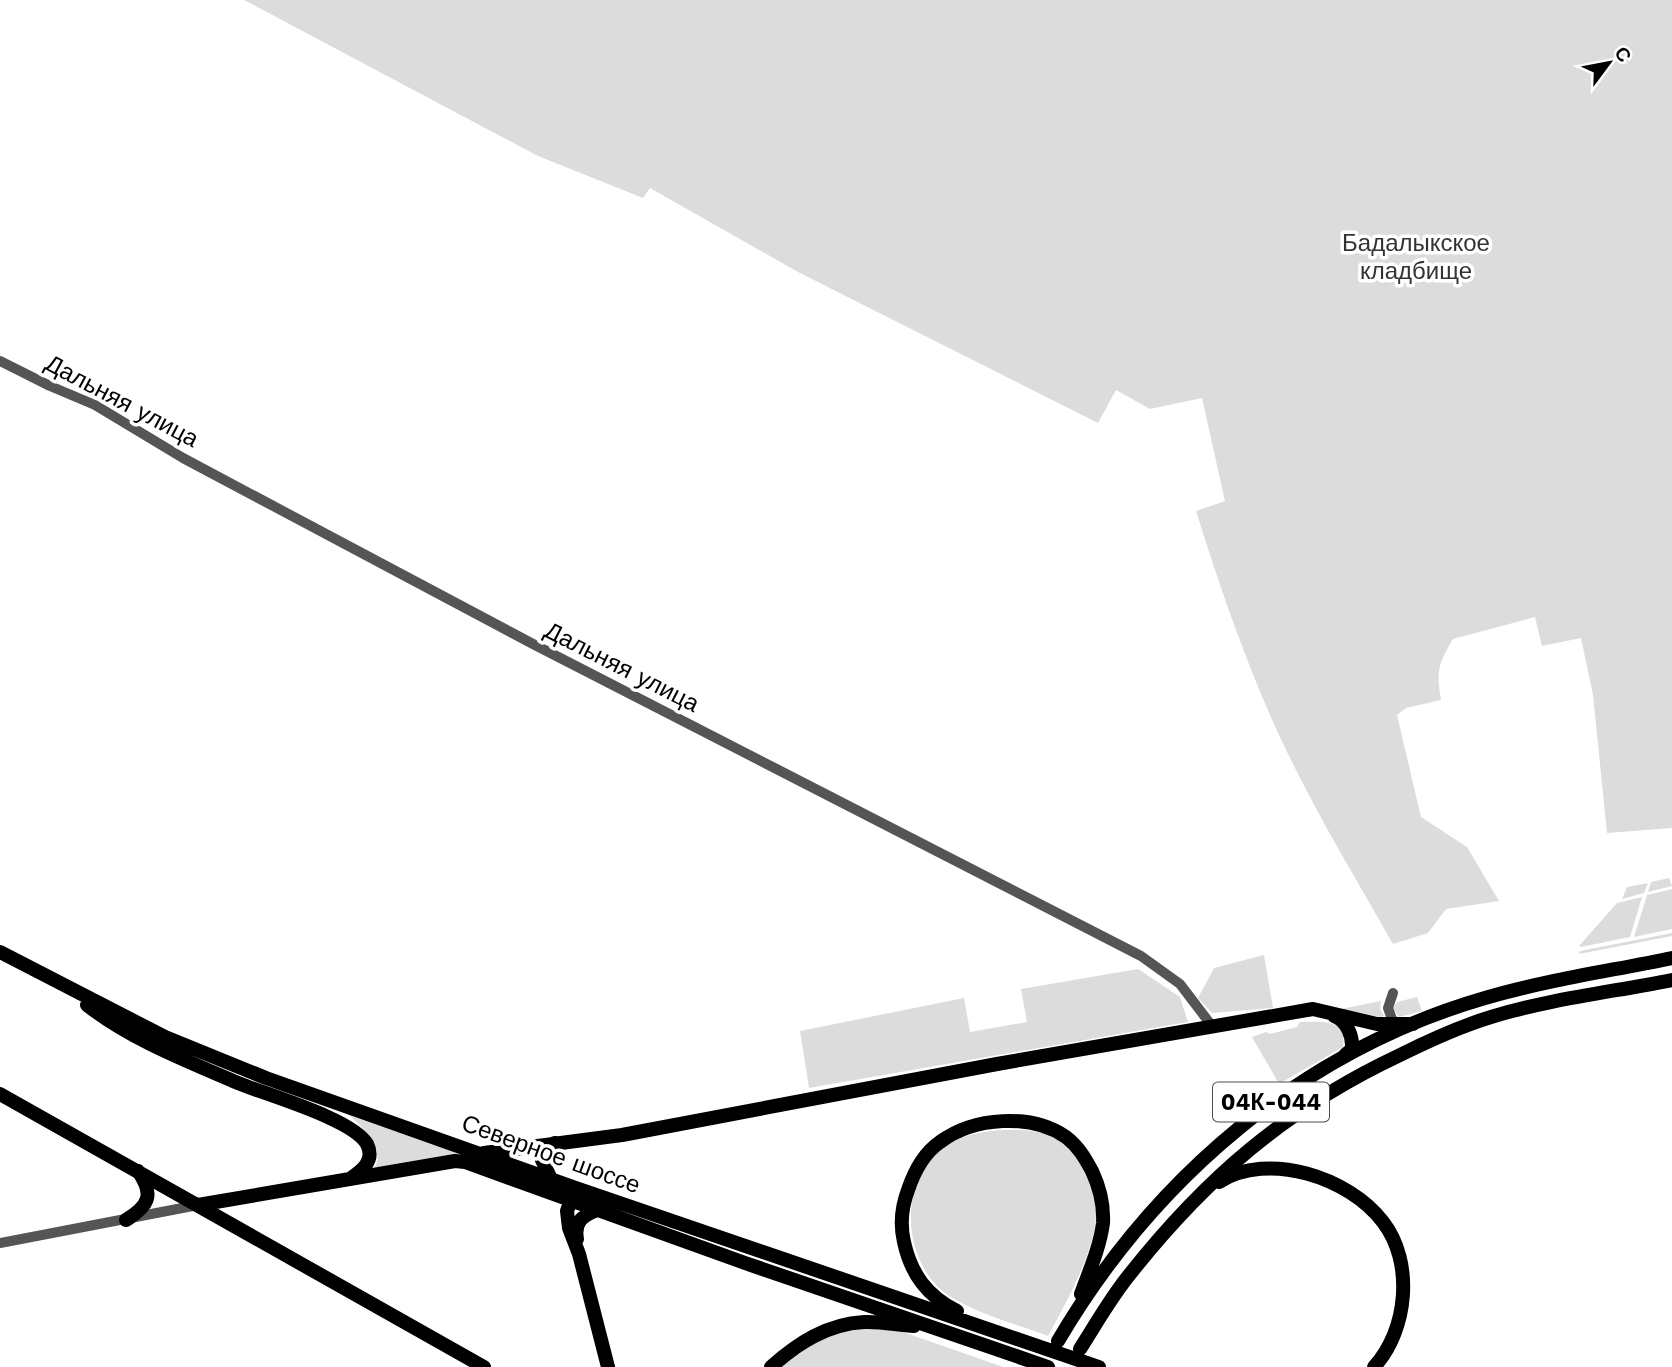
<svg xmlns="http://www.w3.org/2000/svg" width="1672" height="1367" viewBox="0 0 1672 1367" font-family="'Work Sans',sans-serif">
<rect width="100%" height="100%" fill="#fff"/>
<!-- green -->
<path fill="#dcdcdc" d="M244,0H1672V828L1607,833L1593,695L1581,638L1542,646L1535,617L1453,639C1438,665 1436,671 1441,700L1406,708L1397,715L1421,817L1467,847L1499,901L1446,909L1428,933L1393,944C1358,882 1320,820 1289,756C1251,678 1222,594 1196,511L1225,501L1202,398L1150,409L1116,390L1098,423L798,272L650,188L643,198L538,156Z
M1669,878L1672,886L1648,892L1651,882Z
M1648,883L1644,893L1622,899L1627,887Z
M1672,889V929L1634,937L1647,895Z
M1642,897L1630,937L1581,947L1579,946L1617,903Z
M1672,933V936L1579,954L1580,951Z
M1264,955L1273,1008L1212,1013L1198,998L1214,968Z
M1138,969L1180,997L1188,1022L809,1088L800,1031L964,998L970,1032L1027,1022L1021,989Z
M1417,997L1422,1011L1399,1017L1393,1008L1397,1002Z
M1381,1001L1380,1009L1384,1016L1380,1017L1341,1009Z
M1300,1022C1321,1022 1347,1017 1343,1047L1279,1084L1252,1037L1266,1032L1270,1034L1297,1027Z
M349,1115L461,1154L374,1169C386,1148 363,1128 349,1115Z
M1001,1130C1017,1130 1035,1129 1050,1135C1084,1149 1102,1196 1094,1232C1085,1269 1066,1303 1048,1336C1017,1324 958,1309 936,1285C900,1246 901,1173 950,1143C965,1134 983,1132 1001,1130Z
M877,1327L903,1332L1003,1367H781L828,1334Z"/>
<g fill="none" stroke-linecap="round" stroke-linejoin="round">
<!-- minor -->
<path stroke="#555" stroke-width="10" d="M0,361L50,386L95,405L183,458L533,644L1141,956L1180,984L1212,1026
M1393,993L1388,1008L1392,1019L1399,1025
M0,1243L198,1205"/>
<!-- major -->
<path stroke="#000" stroke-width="14" d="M0,952L165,1037L266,1078L576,1188L1099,1367
M87,1005C130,1039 187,1061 238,1083C267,1095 353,1119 367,1144C375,1160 363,1170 351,1178
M1334,1016C1347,1021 1353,1036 1352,1049L1345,1055
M0,1094L484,1367
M484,1153L622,1135L997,1064L1313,1009L1377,1024H1413
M551,1179L542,1160L555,1143
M1219,1182C1268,1151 1349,1177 1383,1222C1414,1262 1408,1330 1374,1367
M574,1192L567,1211L569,1228L579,1254L608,1367
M198,1205L455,1161L465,1162L745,1263L1048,1367
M126,1220C150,1205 154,1194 138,1171
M577,1239C574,1222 582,1216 597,1210
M957,1311C927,1296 911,1274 904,1242C900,1225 902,1206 908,1190C914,1172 924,1153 940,1142C974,1117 1031,1113 1066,1137C1078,1146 1085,1158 1092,1171C1099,1186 1104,1205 1103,1223C1100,1247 1089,1272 1081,1294
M1058,1341C1154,1178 1302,1051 1485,998C1546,980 1610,971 1672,958
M1080,1349C1096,1324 1111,1297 1130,1274C1206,1178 1286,1109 1398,1056C1428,1041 1458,1027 1491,1017C1549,999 1612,992 1672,980
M771,1367C798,1343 827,1324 864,1322C880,1321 897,1325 914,1326"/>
</g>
<g text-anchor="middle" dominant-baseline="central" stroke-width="7" stroke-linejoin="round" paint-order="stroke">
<!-- shield labels -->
<rect fill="#fff" stroke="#4c4c4c" stroke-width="2" x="1213" y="1082.5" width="116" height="39" rx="5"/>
<g font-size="23" font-weight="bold" fill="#000">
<text x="1271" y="1102">04К-044</text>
</g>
<!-- park labels -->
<g font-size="24" fill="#333" stroke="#fff">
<text x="1416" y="243">Бадалыкское<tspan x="1416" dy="28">кладбище</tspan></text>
</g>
<!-- street labels -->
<g font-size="24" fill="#000" stroke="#fff">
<text transform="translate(122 401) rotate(28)">Дальняя улица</text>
<text transform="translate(622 667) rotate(27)">Дальняя улица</text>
<text transform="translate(551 1154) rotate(20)">Северное шоссе</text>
</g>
</g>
<!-- north arrow -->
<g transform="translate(1609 63) rotate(58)" stroke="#ffffff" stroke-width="5" paint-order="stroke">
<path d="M0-5L12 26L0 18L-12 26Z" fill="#000000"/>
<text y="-10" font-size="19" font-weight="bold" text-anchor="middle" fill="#000000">С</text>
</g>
</svg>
